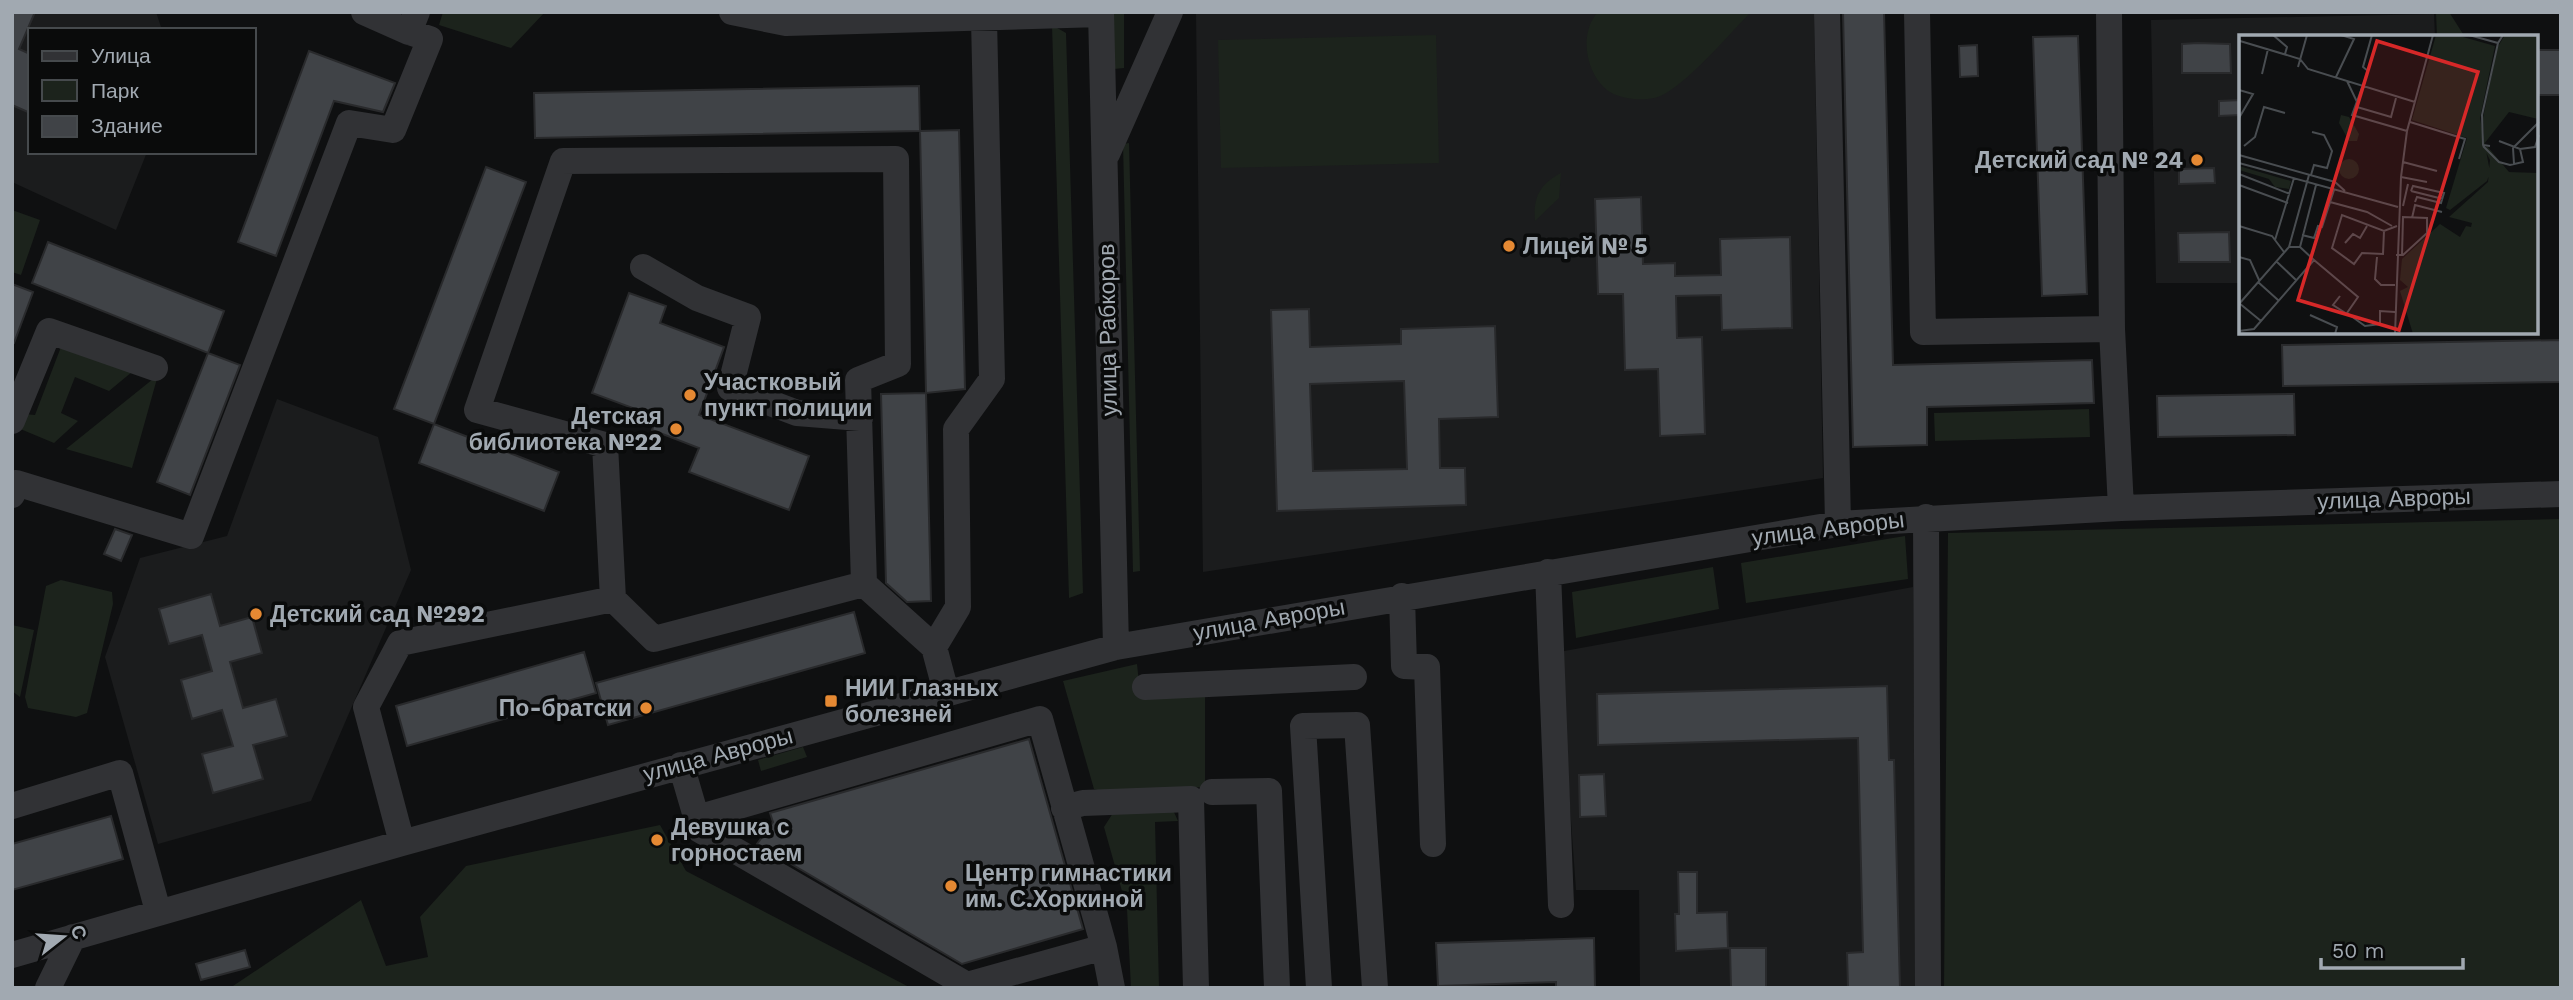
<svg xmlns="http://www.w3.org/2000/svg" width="2573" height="1000" viewBox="0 0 2573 1000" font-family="'Work Sans',sans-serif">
<rect width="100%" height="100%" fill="#0f1011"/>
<!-- built -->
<path fill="#1b1c1d" d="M12,12H156L162,30H30V152H147L116,230L12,182Z
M1814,12L1823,478L1203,572L1196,13Z
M2434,14L2435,37H2240V283H2156L2151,20Z
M277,399L378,437L411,570L311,801L158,844L105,657L140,558L227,536Z
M1913,587L1916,988H1640L1639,890H1576L1559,652Z"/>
<!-- green -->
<path fill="#1c231c" d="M443,12H545L511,48L439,25Z
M1113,12H1124V68L1114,69Z
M1598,12H1751C1731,32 1679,94 1654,98C1640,101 1619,99 1607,90C1585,73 1579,32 1598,12Z
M2436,12H2449L2465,37H2437Z
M1052,25L1066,33L1083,593L1069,598Z
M1436,35L1439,163L1221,168L1218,40Z
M1129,143L1140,571L1133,572L1123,144Z
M1561,173L1559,198L1535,221C1533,197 1540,184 1561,173Z
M12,210L40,220L21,275L12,272Z
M64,339L138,367L109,391L75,377L61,413L78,421L54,443L18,428L24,414L35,415Z
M158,375L132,468L66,449Z
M2089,409L2090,437L1935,441L1934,413Z
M2561,519V988H1944L1948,533Z
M1905,536L1908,579L1746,603L1741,563Z
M1713,567L1719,609L1576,638L1572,592Z
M61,580L112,592L113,604L87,713L76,717L28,708L25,697L46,586Z
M12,625L34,630L20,697L12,691Z
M1137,664L1140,692L1205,690V787L1102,791L1094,789L1063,681Z
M803,747L807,757L761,771L758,760Z
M1173,810L1178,821L1155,822L1159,988H1131L1127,909L1104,827L1113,813Z
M660,825L686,871L911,988H230L361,900L386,966L428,957L420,917L466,866Z"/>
<!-- building -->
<path fill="#404347" stroke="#292a2c" stroke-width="2" fill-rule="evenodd" d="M12,12H35L19,49L30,54V113L12,105Z
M1843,12H1884L1893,365L2092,360L2094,403L1927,407V445L1853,447Z
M2078,36L2087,294L2042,296L2033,37Z
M2197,43L2230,44L2231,73H2182V44Z
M1977,45L1978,76L1960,77L1959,46Z
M2536,50H2561V95H2536Z
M309,51L395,83L383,112L334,101L276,256L238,242Z
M919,86L920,131L535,138L534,93Z
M2241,100V115L2219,116V101Z
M959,130L965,389L926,393L920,131Z
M486,167L526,182L434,424L394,409Z
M2214,168L2215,183L2179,184V169Z
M1641,197L1643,264L1675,263V276L1721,275L1720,239L1790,237L1792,328L1722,330L1721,295L1676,296L1677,338L1702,337L1705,434L1660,436L1658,369L1625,370L1623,294H1598L1595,199Z
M2229,232L2230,262H2179L2178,233Z
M48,242L224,311L208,353L32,283Z
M12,284L33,292L14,343H12Z
M629,293L666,306L660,323L724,347L699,415L809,456L789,510L689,472L699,448L652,430L657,417L592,393Z
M1309,309L1310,347L1401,344V329L1495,326L1498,417L1439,419L1440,468H1465L1466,505L1277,511L1271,310ZM1404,381L1407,469L1313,471L1310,384Z
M2561,340V382L2283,386L2282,345Z
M208,353L240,365L190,495L157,482Z
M926,393L931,601L907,602L886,583L881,394Z
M2294,394L2295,435L2158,437L2157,396Z
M434,424L559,472L544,511L419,463Z
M115,529L132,535L121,561L104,554Z
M211,594L220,626L252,617L262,653L230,662L243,708L276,699L287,736L253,745L263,779L213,793L202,754L233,746L222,710L192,719L181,680L212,671L202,635L169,644L159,609Z
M854,612L865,653L608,725L596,683Z
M584,652L596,693L407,746L396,706Z
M1887,686L1889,760H1894L1900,988H1848L1847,953L1863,952L1858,738L1598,745L1597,694Z
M1029,739L1083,929L962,964L757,844L773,822L770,813Z
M1604,774L1606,816L1580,817L1579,775Z
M111,816L123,859L12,890V844Z
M1678,872H1697V913L1727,912L1728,948L1676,951L1675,914H1679Z
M1594,938L1595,988H1556V982L1438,986L1436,943Z
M1730,948H1766V988H1731Z
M245,950L250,967L201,980L196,964Z"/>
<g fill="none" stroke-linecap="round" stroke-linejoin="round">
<!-- minor -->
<path stroke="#313235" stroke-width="26" d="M364,12L409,32L417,12
M732,12L786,23L1101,14
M1101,12L1116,647
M1827,12L1838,524
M1917,12L1923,332L2112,329
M2109,12L2112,329L2121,508
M1107,154L1170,12
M643,267L697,298L748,317L730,388L797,413L860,418
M12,421L49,331L155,368
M12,495L16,483L191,536L349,123L393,130L430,39L409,32
M1926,517L1928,988
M1548,572L1561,905
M864,584L654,639L613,599L605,445L477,410L563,161L896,159L898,364L858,380L864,584L934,647L946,692
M1402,596L1404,666L1427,667L1433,844
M934,647L958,607L956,429L992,379L984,19
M1145,687L1354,677
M681,765L700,830L967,985L1104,947L1040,719L697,818
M1212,792L1269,791L1277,988
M12,806L120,773L158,911
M1064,808L1083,803L1191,799L1196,988
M402,843L366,707L400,643L613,599
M1104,947L1112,988
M12,955L402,843L1116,647L1838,524L2121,508L2561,494
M48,988L73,937
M1319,988L1303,726L1357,725L1375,988"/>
</g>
<!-- markers -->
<g fill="#e58933" stroke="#0a0b0b" stroke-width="2.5">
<circle cx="2197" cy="160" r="7"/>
<circle cx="1509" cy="246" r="7"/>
<circle cx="690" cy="395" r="7"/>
<circle cx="676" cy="429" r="7"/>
<circle cx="256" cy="614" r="7"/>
<rect x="824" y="694" width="14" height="14" rx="3.5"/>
<circle cx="646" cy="708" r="7"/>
<circle cx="657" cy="840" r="7"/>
<circle cx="951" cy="886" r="7"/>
</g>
<g text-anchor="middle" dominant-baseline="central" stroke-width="7" stroke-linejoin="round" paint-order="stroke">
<!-- poi labels -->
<g font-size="23" font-weight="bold" fill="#a1a9b1" stroke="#0a0b0b" text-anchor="start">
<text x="2183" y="160" text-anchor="end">Детский сад № 24</text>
<text x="1523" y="246">Лицей № 5</text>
<text x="704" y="382">Участковый<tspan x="704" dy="26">пункт полиции</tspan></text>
<text x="662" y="416" text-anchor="end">Детская<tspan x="662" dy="26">библиотека №22</tspan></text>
<text x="270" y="614">Детский сад №292</text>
<text x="845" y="688">НИИ Глазных<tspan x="845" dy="26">болезней</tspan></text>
<text x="632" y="708" text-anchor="end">По-братски</text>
<text x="671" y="827">Девушка с<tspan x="671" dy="26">горностаем</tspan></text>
<text x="965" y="873">Центр гимнастики<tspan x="965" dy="26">им. С.Хоркиной</tspan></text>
</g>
<!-- street labels -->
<g font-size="23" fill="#a1a9b1" stroke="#0a0b0b">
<text transform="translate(1108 330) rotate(-91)">улица Рабкоров</text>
<text transform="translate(2394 499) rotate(-2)">улица Авроры</text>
<text transform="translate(1828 529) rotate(-7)">улица Авроры</text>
<text transform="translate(1269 620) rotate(-10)">улица Авроры</text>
<text transform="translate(718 755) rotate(-15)">улица Авроры</text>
</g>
</g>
<!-- overview -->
<g transform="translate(2239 35)">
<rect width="299" height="299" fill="#0f1011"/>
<path d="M197,0H217L256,11L241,83L251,137L248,146L211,175L207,173L228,103L173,85ZM266,0H299V84L270,77L245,109L244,83L258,13ZM102,80L110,82L120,99L118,106H110L100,88ZM248,111L270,137L299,138V299H174L161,256L169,252L161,245L163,224L201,189L221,202L227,191L232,192L233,188L210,182L249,147L251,125L245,113ZM100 134a10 10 0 1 1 20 0a10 10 0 1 1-20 0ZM0,131L52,146L50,154L36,152L30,144L0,135Z" fill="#1c231c"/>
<path fill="none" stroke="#494d51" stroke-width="2" d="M34,0L48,12L46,19M133,0L124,32L129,36L113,80L168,96M230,0L259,8L264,0M1,6L61,24L69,34L176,67M59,32L68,0M23,39L29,14M97,42L115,4L102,0M108,46L119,69M0,55L14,59L0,83M118,72L152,82L157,63M171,87L226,104L220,124M260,106L281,114L296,112L300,100M5,111L16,102L25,72L46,78M244,111L260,127L271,130L284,127L281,114M251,111L244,110L243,80L259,8M0,120L96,147L106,156M164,127L198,136M0,128L159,172M275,129L274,113L300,87M0,139L51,159M72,140L75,130L88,133L93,116L85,100L73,97M162,142L188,147M0,150L49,168M172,156L174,151L205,158L202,168L178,162L176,167M172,156L204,164M91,167L128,177L153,191M164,171L169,149M173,183L176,170L203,177M0,191L33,201L45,217M145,196L144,219L123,218L115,229L93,213L103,180L145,196L158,191M63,200L75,203L79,191L83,192L95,155M36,205L55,143M106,208L114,199L121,203L128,191M50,212H61L77,150M157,220H164L188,198V183L164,182L163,220M0,222L11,225L20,245M138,222L136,244L142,250H156M75,225L119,262L108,278L126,291L141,289V276L156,277M37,226L57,245M19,247L39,265M101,261L94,270L108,279M0,268L22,286M0,269L50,212L70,140M71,280L98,292L96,299M0,296L15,294L75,225L61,212M156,299L162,142L168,96L194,0"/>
<path fill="#d62828" fill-opacity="0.15" stroke="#d62828" stroke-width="3.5" d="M138,6L239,37L160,295L59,265Z"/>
<rect width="299" height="299" fill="none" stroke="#a1a9b1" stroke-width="3.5"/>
</g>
<!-- border -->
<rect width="2573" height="1000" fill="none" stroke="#a1a9b1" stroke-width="28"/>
<!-- legend -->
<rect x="28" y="28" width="228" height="126" fill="#0a0b0b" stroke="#464a4d" stroke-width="2"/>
<rect x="42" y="51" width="35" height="10" fill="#313235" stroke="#464a4d" stroke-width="2"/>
<text x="91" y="63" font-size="21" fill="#a1a9b1">Улица</text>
<rect x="42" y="80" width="35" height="21" fill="#1c231c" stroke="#464a4d" stroke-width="2"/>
<text x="91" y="98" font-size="21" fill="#a1a9b1">Парк</text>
<rect x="42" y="116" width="35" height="21" fill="#404347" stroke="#464a4d" stroke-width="2"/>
<text x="91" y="133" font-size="21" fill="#a1a9b1">Здание</text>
<!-- north arrow -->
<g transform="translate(63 937) rotate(73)" stroke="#0a0b0b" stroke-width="5" paint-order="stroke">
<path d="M0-5L12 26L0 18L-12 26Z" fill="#a1a9b1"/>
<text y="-10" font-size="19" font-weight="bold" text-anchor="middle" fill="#a1a9b1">С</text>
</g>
<!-- scale -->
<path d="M2321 958v10h142v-10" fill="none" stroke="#a1a9b1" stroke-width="3.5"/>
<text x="2332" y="958" font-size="21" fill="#a1a9b1" stroke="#0a0b0b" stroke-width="5" paint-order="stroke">50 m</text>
</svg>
